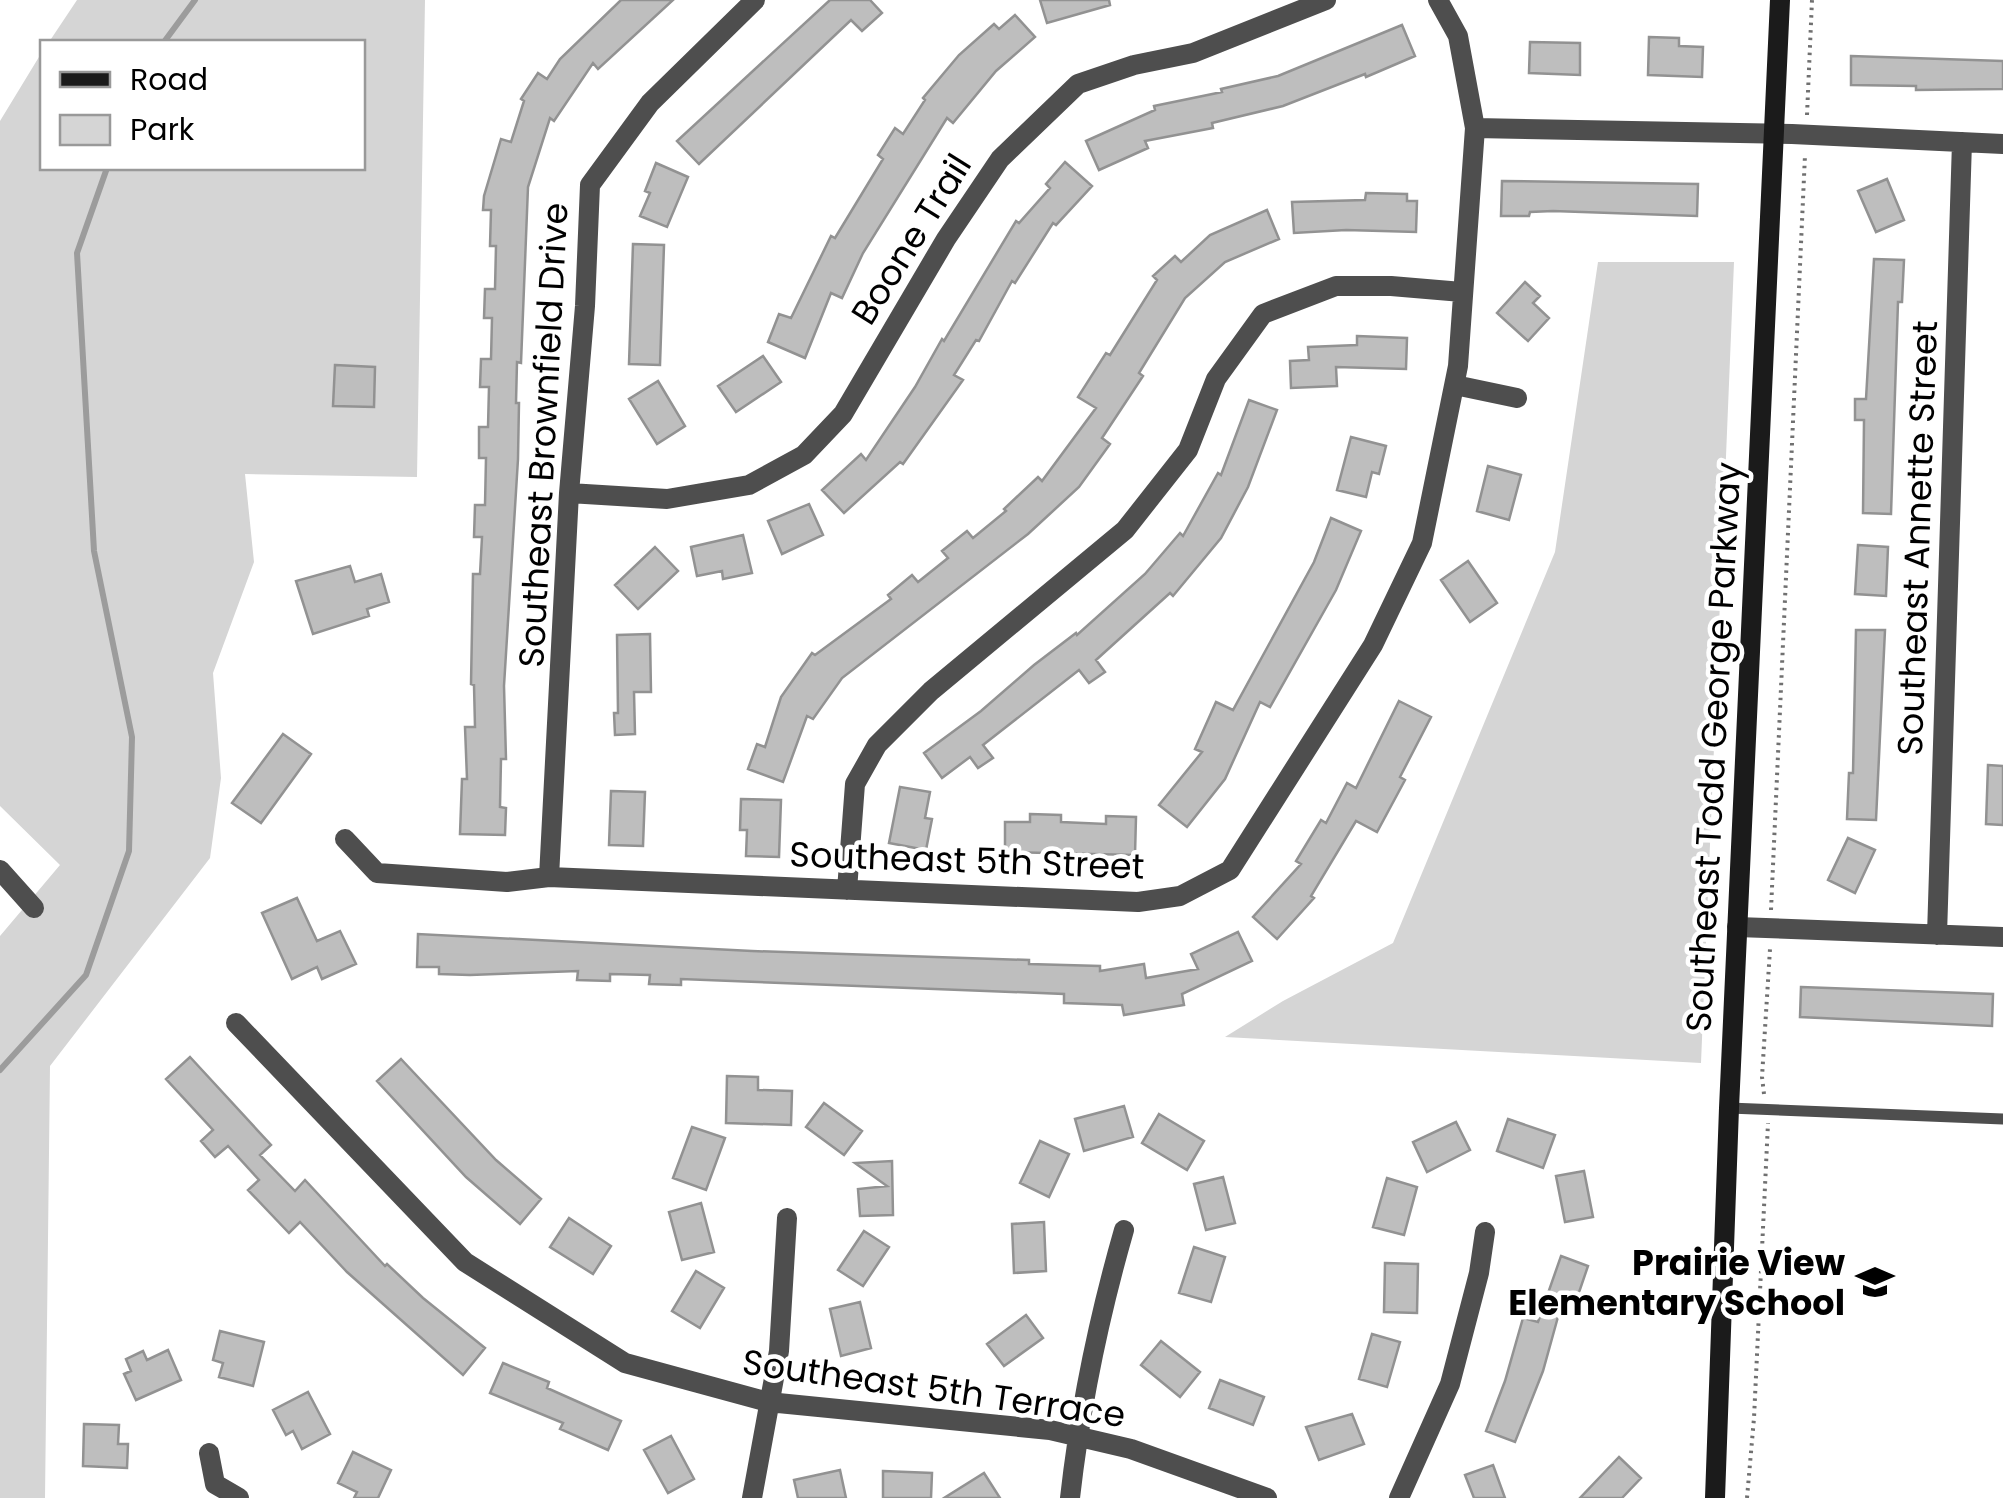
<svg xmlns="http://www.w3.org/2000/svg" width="2003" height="1498" viewBox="0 0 2003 1498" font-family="Poppins,sans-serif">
<rect width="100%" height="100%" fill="#fff"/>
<!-- green -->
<path fill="#d5d5d5" d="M77,0H425L417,477L245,474L254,562L213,673L221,778L210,858L50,1066L45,1498H0V936L60,865L0,806V121L42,52V168H362V42H49Z
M1598,262H1734L1701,1063L1225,1037L1283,1001L1393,943L1555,552Z"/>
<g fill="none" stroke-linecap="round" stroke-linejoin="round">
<!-- stream -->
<path stroke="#9c9c9c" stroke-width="6" d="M164,42L195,0
M0,1070L86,975L129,851L132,737L94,551L77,253L107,168"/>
</g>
<!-- building -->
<path fill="#bebebe" stroke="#929292" stroke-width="2.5" d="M621,0H673L598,69L593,63L554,121L550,118L528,187L521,363L517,362L516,403H519L518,459L504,686L506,759H501L500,807L506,808L505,835L460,834L462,779H467L465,727H475L474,685L471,684L473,574H480L482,537H474L475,505H485L486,458H479V427H488L489,387H480L481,359H491L492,318H484L485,289H495L496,246H490L491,210H483L484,196L501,139L511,142L524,101L521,99L538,73L547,79L560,59Z
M830,0H870L882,13L862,31L851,20L699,164L677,141Z
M1040,0H1109L1110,5L1047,23Z
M1015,15L1035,37L996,71L953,123L947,118L863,253L842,298L831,293L805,358L768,342L779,314L791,318L831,236L835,238L883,159L878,155L895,128L903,134L925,100L923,98L959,55L994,24L999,29Z
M1402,25L1415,56L1366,77L1365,74L1283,106L1212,123L1213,128L1145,141L1148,148L1099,170L1086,141L1155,110L1154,106L1222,92L1221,89L1278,76Z
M1649,37L1679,38V46L1703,47L1702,77L1648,75Z
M1530,42L1580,43V75L1529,73Z
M1851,56L2003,61V89L1916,90V86L1851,85Z
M1065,162L1092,186L1056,225L1053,223L1015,283L1012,281L979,341L976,340L954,375L963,380L903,464L900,462L844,513L822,490L861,454L866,460L915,387L942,339L944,341L1016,221L1019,223L1050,188L1046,184Z
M656,163L688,177L667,227L640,216L650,193L645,191Z
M1887,179L1904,220L1876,232L1858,191Z
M1502,181L1698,184L1697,216L1553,211L1530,212L1529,216H1501Z
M1366,193L1407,194V201H1417L1416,232L1346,230L1294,233L1292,202L1365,200Z
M1267,210L1279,239L1225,262L1185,298L1139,373L1143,376L1102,438L1110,444L1079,487L1028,534L842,678L813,719L807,716L783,782L748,769L757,744L765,747L781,697L812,653L815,655L891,599L888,595L912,575L918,582L948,558L942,551L967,531L973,538L1006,511L1004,509L1038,477L1042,481L1096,408L1078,397L1106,353L1110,355L1157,280L1153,276L1175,256L1181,262L1210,235Z
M633,244L664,245L660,365L629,364Z
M1874,259L1904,260L1902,302H1898L1891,514L1863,513L1864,420H1855V399H1866Z
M1525,282L1540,296L1533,303L1549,318L1528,341L1497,313Z
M1357,336L1407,338L1406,369L1336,367L1337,386L1291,388L1290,361L1309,360L1308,347L1357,345Z
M763,356L781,382L736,412L718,386Z
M335,365L375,367L374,407L333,406Z
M658,381L685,426L657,444L629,399Z
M1249,400L1277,410L1248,487L1221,538L1173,596L1170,593L1096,660L1105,672L1089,683L1079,670L983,745L993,758L978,768L970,757L942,778L924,753L981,711L1034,665L1076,633L1077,635L1145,574L1180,533L1183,536L1218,473L1221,475Z
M1351,437L1386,446L1379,474L1372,472L1366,497L1337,490Z
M1488,466L1521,475L1509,520L1477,511Z
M809,504L823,535L782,554L768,521Z
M1331,518L1361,531L1336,590L1270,707L1260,702L1225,779L1187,827L1159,805L1202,752L1195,749L1216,702L1233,710L1314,562Z
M743,535L752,573L723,579L722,571L697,576L691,547Z
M1858,545L1888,547L1886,596L1855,594Z
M655,547L678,571L638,609L615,585Z
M1468,561L1497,603L1470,622L1441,580Z
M350,566L355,582L381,574L389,602L367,609L369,616L313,634L296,581Z
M1856,630H1885L1876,820L1847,819L1849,773H1853Z
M650,634L651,692H634L635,734L615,735L614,713H618L617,635Z
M1399,701L1431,717L1400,777L1405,780L1377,832L1356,821L1311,896L1314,898L1277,939L1253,917L1301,864L1296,861L1321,820L1326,823L1347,783L1356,788Z
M283,734L311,754L261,823L232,803Z
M1988,765L2003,766V825L1986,824Z
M900,787L930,792L925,818L932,819L926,850L889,843Z
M611,791L645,792L643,846L609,845Z
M741,799L781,800L779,857L746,856L747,830H740Z
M1030,814L1061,815V822L1106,824V816L1136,817L1135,855L1005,852V822H1030Z
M1848,838L1875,850L1855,893L1828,880Z
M297,898L317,941L340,931L356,964L322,979L317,967L292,979L262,913Z
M1238,932L1252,961L1182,994L1184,1005L1124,1015L1122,1005L1064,1003V994L681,979V985L649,984L650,975L610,974V981L577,980L578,971L470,975L439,974V967H417L418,934L752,951L1029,960V964L1100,966V971L1144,964L1146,978L1198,969L1191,954Z
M1801,987L1993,994L1992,1026L1800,1017Z
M190,1057L271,1145L260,1155L295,1191L305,1180L385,1266L387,1264L423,1298L485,1348L463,1375L347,1272L300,1222L289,1233L248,1190L259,1180L228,1146L215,1157L201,1141L213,1130L166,1079Z
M401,1059L496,1160L541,1199L520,1224L466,1177L377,1081Z
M727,1076L758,1077V1090L792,1091L791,1125L726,1123Z
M824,1103L862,1131L844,1155L806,1127Z
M1124,1106L1133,1137L1084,1151L1075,1119Z
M1159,1114L1204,1141L1187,1170L1142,1143Z
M1508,1119L1555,1135L1543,1168L1497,1151Z
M1456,1122L1470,1150L1427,1172L1413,1142Z
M692,1127L725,1138L706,1190L673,1178Z
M1040,1141L1069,1154L1049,1197L1020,1183Z
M892,1161L893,1215L860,1216L858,1189L887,1186L855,1163Z
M1584,1171L1593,1217L1565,1222L1556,1176Z
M1223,1177L1235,1223L1206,1230L1194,1184Z
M1387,1178L1417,1187L1404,1235L1373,1227Z
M701,1203L714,1252L682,1260L669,1212Z
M569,1218L611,1246L593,1274L550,1247Z
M1044,1222L1046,1271L1014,1273L1012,1224Z
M864,1231L889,1247L863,1286L838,1270Z
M1194,1247L1225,1257L1211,1302L1179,1293Z
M1561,1256L1588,1266L1573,1310L1561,1306L1543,1371L1515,1442L1486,1431L1505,1381L1523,1318L1538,1322Z
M1385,1263L1418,1264L1417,1313L1384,1312Z
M696,1271L724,1288L700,1328L672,1311Z
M860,1302L871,1348L841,1356L830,1309Z
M1026,1315L1043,1338L1004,1366L987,1344Z
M220,1331L264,1342L253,1386L219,1377L223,1363L213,1360Z
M1372,1334L1400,1342L1387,1387L1359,1379Z
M1161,1341L1200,1372L1180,1397L1141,1365Z
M168,1350L181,1380L136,1400L124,1374L131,1371L126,1359L143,1351L147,1360Z
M503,1363L549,1382L547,1388L621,1421L608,1450L560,1429L563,1423L490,1393Z
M1220,1380L1264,1397L1253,1425L1209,1408Z
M308,1392L330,1434L302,1449L293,1431L286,1435L273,1410Z
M1352,1414L1364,1444L1319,1460L1306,1427Z
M84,1424L119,1425L118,1444H128L127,1468L83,1466Z
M671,1436L694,1479L668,1493L644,1450Z
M353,1452L391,1470L378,1498H354L357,1492L338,1483Z
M1619,1457L1641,1478L1622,1498H1580Z
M1493,1465L1505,1498H1474L1465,1475Z
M840,1470L846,1498H798L794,1480Z
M883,1471L932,1473L931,1498H883Z
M984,1473L1000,1498H944Z"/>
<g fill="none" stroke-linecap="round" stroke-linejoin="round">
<!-- path -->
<path stroke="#707070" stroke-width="4" stroke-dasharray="2.5 5" stroke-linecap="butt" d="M1807,115L1812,0
M1771,910L1805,155
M1764,1094L1762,1077L1770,949
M1747,1498L1754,1418L1768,1123"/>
<!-- service -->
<path stroke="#4e4e4e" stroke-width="11" d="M1729,1108L2003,1119"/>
<!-- minor -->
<path stroke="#4e4e4e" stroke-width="20" d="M1475,128L1792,134L2003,144
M1455,385L1517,398
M569,493L667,499L749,485L804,455L843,414L946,239L1000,159L1078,84L1134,65L1193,53L1326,0
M345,839L377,873L507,882L549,877L1138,902L1180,896L1230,870L1373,645L1422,543L1458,366L1475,128L1458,36L1438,0
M0,870L34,908
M549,877L569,493L585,306L590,185L650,103L755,0
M847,890L855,784L877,745L931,691L1125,530L1188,450L1216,379L1263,314L1336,286H1391L1462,292
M1737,927L2003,937
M1937,935L1962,142
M236,1023L465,1262L625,1363L768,1402L1050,1430L1131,1449L1267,1498
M209,1453L215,1484L239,1498
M752,1498L779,1351L787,1218
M1070,1498C1080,1409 1099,1317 1124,1230
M1399,1498L1450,1384L1479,1273L1485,1232"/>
<!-- secondary -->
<path stroke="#1b1b1b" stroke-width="20" d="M1715,1498L1729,1108L1780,0"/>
</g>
<!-- icons -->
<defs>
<g id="school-bare" transform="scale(3)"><path d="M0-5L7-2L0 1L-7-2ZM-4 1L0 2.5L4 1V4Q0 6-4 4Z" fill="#000" stroke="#fff" stroke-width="2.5" paint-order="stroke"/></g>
</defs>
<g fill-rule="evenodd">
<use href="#school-bare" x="1875" y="1282"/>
</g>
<g text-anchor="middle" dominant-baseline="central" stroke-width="9" stroke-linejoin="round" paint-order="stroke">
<!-- street labels -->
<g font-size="35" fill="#000" stroke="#fff">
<text transform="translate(911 239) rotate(-58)">Boone Trail</text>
<text transform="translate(543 435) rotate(-87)">Southeast Brownfield Drive</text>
<text transform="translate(1917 538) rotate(-88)">Southeast Annette Street</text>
<text transform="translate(1713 747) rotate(-87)">Southeast Todd George Parkway</text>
<text transform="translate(967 860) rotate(2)">Southeast 5th Street</text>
<text transform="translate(934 1388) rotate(8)">Southeast 5th Terrace</text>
</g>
<!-- poi labels -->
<g font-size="35" font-weight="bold" fill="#000" stroke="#fff" text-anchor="end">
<text x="1845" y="1262">Prairie View<tspan x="1845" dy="40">Elementary School</tspan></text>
</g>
</g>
<!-- legend -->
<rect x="40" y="40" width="325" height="130" fill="#ffffff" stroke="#999999" stroke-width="2.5"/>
<rect x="60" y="72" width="50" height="15" fill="#1b1b1b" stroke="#999999" stroke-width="2.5"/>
<text x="130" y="90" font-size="30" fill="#000000">Road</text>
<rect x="60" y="115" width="50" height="30" fill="#d5d5d5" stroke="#999999" stroke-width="2.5"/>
<text x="130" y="140" font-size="30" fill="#000000">Park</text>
</svg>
